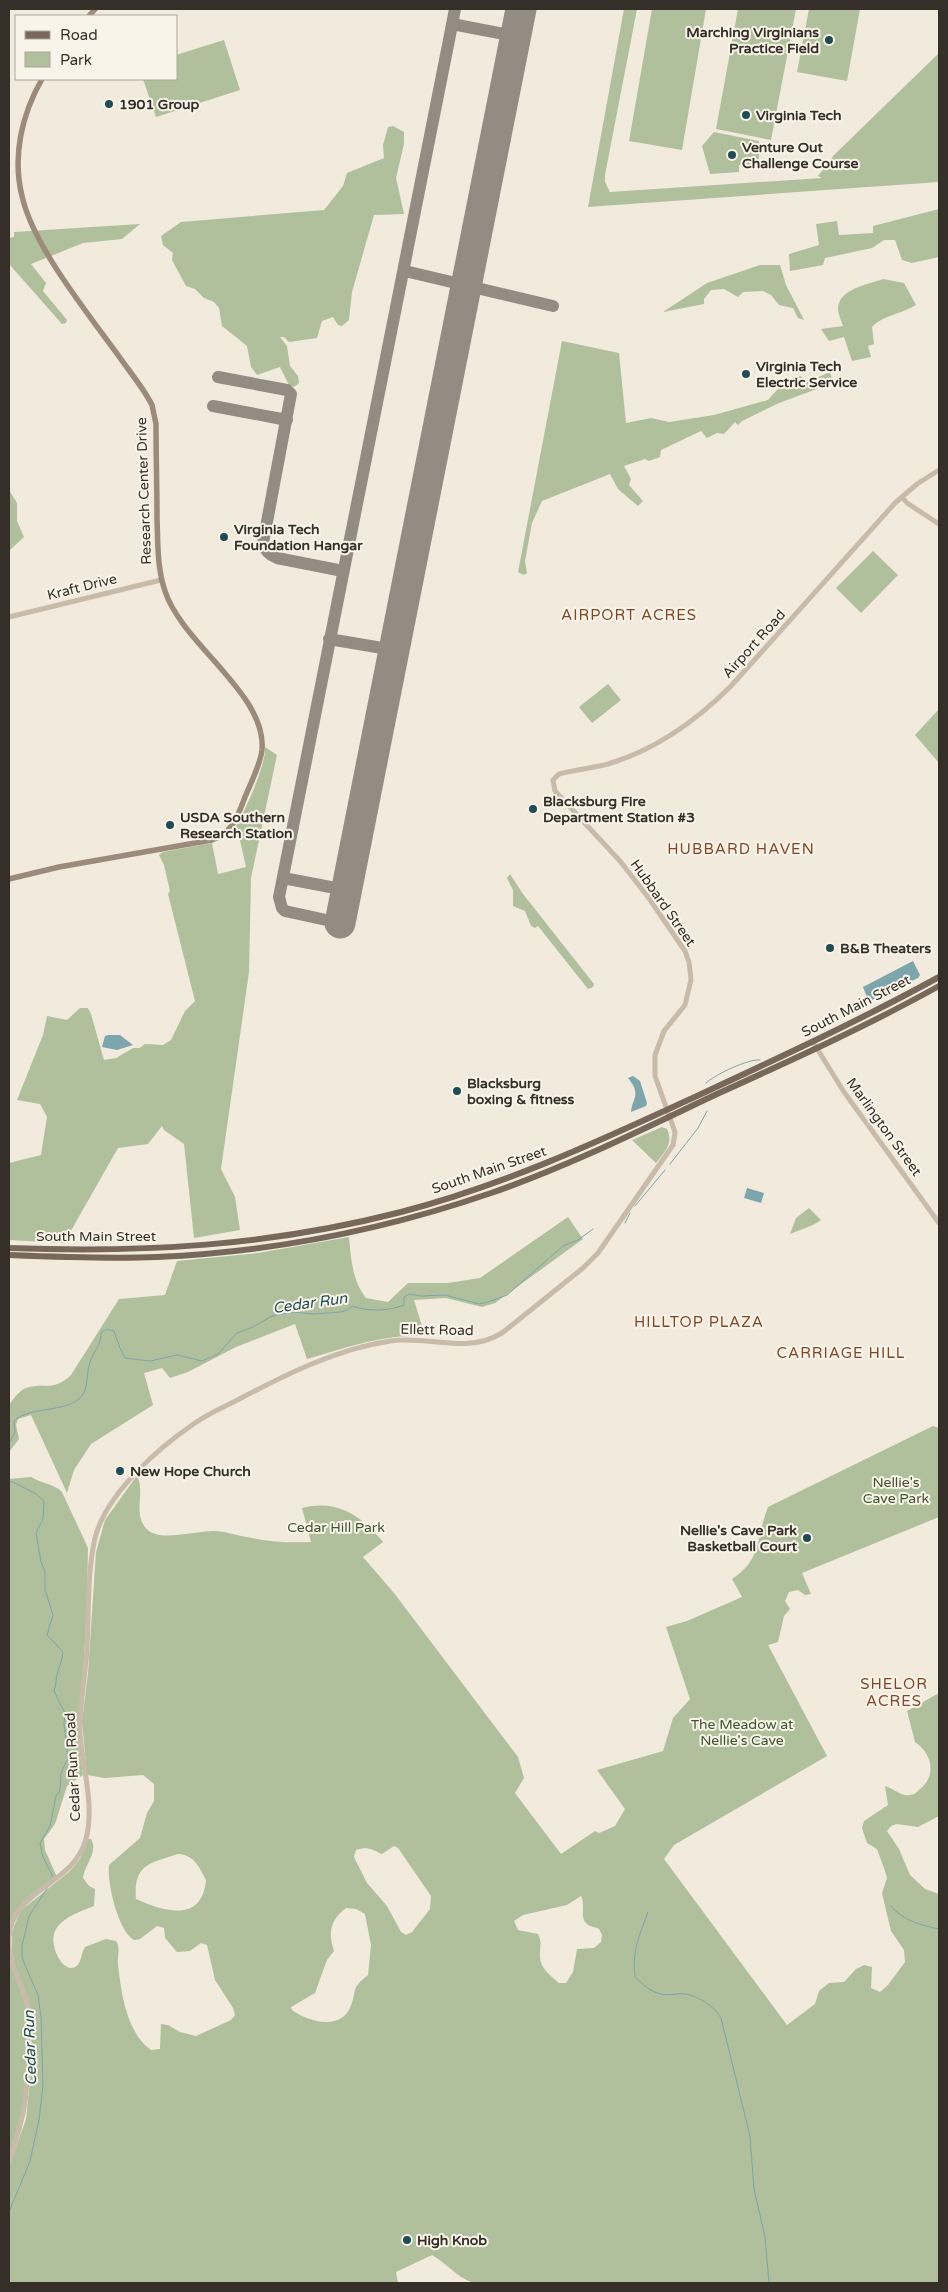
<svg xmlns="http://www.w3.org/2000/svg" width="948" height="2292" viewBox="0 0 948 2292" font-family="'Varela Round',sans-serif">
<rect width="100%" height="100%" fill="#f1eadd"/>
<!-- green -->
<path fill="#b0c09d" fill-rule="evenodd" d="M624,9H637L605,175V182L610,192L822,178L818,176L834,155L939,53V182L588,207Z
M652,9H706L682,150L629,141Z
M738,9H796L771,140L716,129Z
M809,9H860L847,81L797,72Z
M224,40L240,90L156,117L143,79H176V55Z
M393,126L404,132V144L396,178L404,214L374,215L352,292L349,320L342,326L338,325L333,317L322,321L317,338L289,342L284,337H280L287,346L290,366L298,376L299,383L294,387L289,385L280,367L257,375L251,367L247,346L222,326L219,308L214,302L204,298L195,289L186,286L172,260L173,253L163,245L161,236L181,222L324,210L343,186L347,173L384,158L383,145L388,127Z
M714,132L759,141V168L747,169L746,164L739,165V172L710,174L702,146Z
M939,209V257L912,263L902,260L895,240H884L872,248L825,258L823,265L790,271L789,254L819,245L816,224L837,221L839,235L873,233V226Z
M140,224L122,239L83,243L31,264L46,283L43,291L67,320L66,323L62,324L9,264V238L14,237V232Z
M760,265H780L786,285L804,320L798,318L793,308L779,305L771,295L763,291L743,292L738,297L724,289L711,290L704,299V304L663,312L707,283Z
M883,279L904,283L916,305C902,314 883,315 872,327L874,344L868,346L871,357L852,361L844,337L829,341L821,329L843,326C841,320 836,310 839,303C844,288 870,284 883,279Z
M562,341L619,353L626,423L651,418L669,422L714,415L768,400L785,381L801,376L805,383L830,372L833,383L779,403L742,421L738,425L735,422L724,434L717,433L707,438L701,431L661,450L660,457L649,461L645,459L624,466L631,479L629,485L643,501L638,506L618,489L610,474L542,501L532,523L525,561L527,573L524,575L518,572Z
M9,490L17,503V521L24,537L9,551Z
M873,551L898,575L861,613L836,588Z
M608,684L621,700L592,723L579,707Z
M939,709V763L915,735Z
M265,747L277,755L251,878L249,972L221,1169L235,1197L240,1230L194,1238L184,1144L164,1130L162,1126L148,1144L118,1148L64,1243L9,1240V1163L41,1155L47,1117L40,1104L17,1100L43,1035L47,1016L67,1020L80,1008H88L91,1014L104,1060L116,1058L133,1048H140L145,1044L163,1045L171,1040L185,1011L195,1001L168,894L170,891L164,865L159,855L163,852L212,843L218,874L246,867L239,836L226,840C239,828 267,764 265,747Z
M510,874L523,894L594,984L593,987L588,989L538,926L535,928L531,926L525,911L513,906V890L507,878Z
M662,1127L667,1129C674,1144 664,1152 656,1163L632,1140Z
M809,1208L821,1220L813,1225L790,1234L796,1218Z
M568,1217L583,1239L495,1303L482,1307L446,1298L414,1300L425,1336C383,1334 346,1348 307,1359L295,1324L236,1347L188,1372L170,1378L162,1368L144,1373L153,1405L91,1444L74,1470L67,1493L31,1415L18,1419L16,1425L19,1439L9,1452V1405C13,1399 20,1390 26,1388C46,1382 53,1392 71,1375L119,1299L165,1295L177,1261L258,1253L349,1237C351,1259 352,1280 366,1298L388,1302L408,1283H448L480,1278Z
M933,1426L939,1428V1517L802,1573L811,1594L805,1595L798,1590L789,1592L785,1601L790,1609L784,1616L778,1642L768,1645L827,1756L674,1845L664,1859L787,2025L815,2004L819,1991L829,1983L844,1982L856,1969L864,1965L872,1967L871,1988L880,1992L888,1985L905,1962L904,1950L891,1931L882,1893L887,1878L885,1871L877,1849L867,1843L862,1828L864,1821L888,1805L885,1786C893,1788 901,1797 910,1795C914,1795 917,1792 920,1789C937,1776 932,1753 915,1742L907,1711L939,1693V1816L918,1827L897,1824L891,1826L887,1831L899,1849L910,1875L925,1889L939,1894V2283L471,2282C456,2276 446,2263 432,2255L396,2272L398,2283H9V2167L26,2119L31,2070L32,2013L14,1962L12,1951V1932L20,1911L69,1872L80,1859L88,1839H91C99,1852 84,1865 83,1878L89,1886L95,1889L94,1906C81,1911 61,1918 55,1931C48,1945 64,1978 78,1965C81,1961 82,1952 85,1947L106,1939L116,1941C121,1948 117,1955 118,1964C121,1992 126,2032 151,2050L160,2049L161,2024L168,2025L180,2032L196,2036L231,2020L235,2015L233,2008L215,1980L207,1945L201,1943L190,1951L177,1952L165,1938L164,1928L157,1926L140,1939L134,1940C118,1931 107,1883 109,1865L140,1838L147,1813L154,1801V1784L143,1775L105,1778L87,1775L82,1722L88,1673L96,1552L105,1520L133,1481L137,1476C146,1492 131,1517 149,1531C162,1541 196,1531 213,1531C224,1531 235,1535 247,1537C269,1542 289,1543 311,1542L302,1508C337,1499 361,1515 383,1542L363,1557L394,1593L518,1757L524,1778L515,1793L561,1854L595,1831L599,1833L615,1826L625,1809L597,1770L663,1751L673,1718L690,1699L666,1627L687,1621L742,1597L732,1579C763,1559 756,1536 768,1507ZM394,1846L398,1848L431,1896L430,1909L412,1932L406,1935L401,1932L387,1906L367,1883L354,1857L356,1850C367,1846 372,1849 382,1854ZM178,1854C194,1855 199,1866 206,1880C202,1924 163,1911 136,1899C133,1864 151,1863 178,1854ZM581,1896C586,1905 579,1918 587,1924C590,1927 596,1927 599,1929L602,1935L601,1942L594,1948L577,1949L573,1972L566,1983H559C550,1975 539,1968 540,1954C540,1946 542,1942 538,1934L518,1930L514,1921L523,1915L567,1905ZM346,1908L356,1909L365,1914L371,1945L368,1975C349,1990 358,1990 350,2008C339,2031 307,2021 292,2010L291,2007L315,1993L327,1960L334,1951C328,1933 330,1920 346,1908Z
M31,1477C40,1483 55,1484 62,1492L88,1548L87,1605L79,1747L83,1775L67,1786L55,1824L44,1839L45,1850L57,1877L21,1904L9,1925V1479Z
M9,1959L24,2000L27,2014V2078L23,2111L9,2155Z"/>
<!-- water -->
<path fill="#7da5ad" d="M913,961L920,975L918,978L872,1000H868L863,987Z
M108,1035H120L133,1045L117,1050L102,1047L105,1036Z
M633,1076L640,1081L647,1103L646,1106L631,1112C632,1098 642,1095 628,1078Z
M747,1188L764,1193L761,1203L744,1198Z"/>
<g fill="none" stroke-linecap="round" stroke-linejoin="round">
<!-- stream -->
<path stroke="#7da5ad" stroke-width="1" d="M706,1083C714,1075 750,1058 760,1060
M670,1164L698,1128L707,1111
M635,1206L665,1170
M625,1223L630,1213
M9,1443L15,1432L14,1421C29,1405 75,1414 84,1392C88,1383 87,1371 90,1362C93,1352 102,1344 101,1333L106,1329L114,1331L120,1348L125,1358L150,1361L177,1355L202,1361L218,1354L237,1333L253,1327L272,1316L293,1312L314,1314L341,1312L347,1310L352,1306C369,1312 389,1311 404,1305V1297L409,1294L421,1296L445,1295L479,1304L491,1301L507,1295L563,1246L578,1240L593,1229
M9,1482H13L36,1494L44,1501L43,1519L36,1533L41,1562L45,1571V1590L53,1615L47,1635L63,1652C62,1660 60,1664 58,1671C55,1679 57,1683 54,1691L65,1713L64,1724L68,1758L61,1773L60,1791L56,1796L50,1826L40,1843L43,1857L53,1877
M891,1906C903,1921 921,1925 939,1929
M648,1912C639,1937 632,1950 635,1977C643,1984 650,1992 661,1994C669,1996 677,1993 685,1994C698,1996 714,2006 721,2018L750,2136L754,2189L765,2237L769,2283
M9,2212L30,2161L39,2120L43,2085L41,2017L38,1995L22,1958V1946L29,1916L48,1887"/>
<!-- taxiway -->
<path stroke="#948c83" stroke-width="12" d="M452,24L515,36
M405,271L553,306
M218,377L287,390L291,394L263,543C265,551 269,555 277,558L343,571
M213,406L287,420
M329,639L394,650
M283,878L346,890
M340,923L285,911L282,908L279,897C336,600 398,305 455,9"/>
<!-- runway -->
<path stroke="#948c83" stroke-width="31" d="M340,923L521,9"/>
<!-- tertiary -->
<path stroke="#c9bba9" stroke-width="5" d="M902,497L907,503L939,524
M9,617L161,580
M813,1042L844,1092L939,1223
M9,2161C26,2114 28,2092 28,2043C28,2031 30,2020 28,2008C24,1983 7,1966 9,1937C13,1889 71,1886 85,1842C96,1808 82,1767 80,1733C79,1705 86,1676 87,1647C89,1611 87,1574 95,1538C106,1494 158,1448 195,1423C210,1412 229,1405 245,1396C291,1372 338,1349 390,1341C429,1335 466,1355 502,1333L583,1268L598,1253L673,1145L675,1132L655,1076V1055L664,1031L685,1005L691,980L689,962L685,951L648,897L620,861L555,791L553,780L559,774C575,770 591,768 608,764C655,750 696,721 731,686L895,503L917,484L939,470"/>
<!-- secondary -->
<path stroke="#9c8b7b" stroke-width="5.5" d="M89,16L95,9
M9,879L59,867L212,840C233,833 238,815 245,797C251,782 260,766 262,750C267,694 182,644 165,591C157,568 158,543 157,519C157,487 156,456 156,424L152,405C143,387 129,371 118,355C87,312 33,246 22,196C12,156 22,114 42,79"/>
<!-- primary -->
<path stroke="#78685b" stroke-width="6" d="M9,1248C144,1253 269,1246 401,1212C501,1186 593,1144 686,1101C772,1061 857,1022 939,977
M9,1255C58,1257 107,1259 157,1257C270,1252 384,1230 491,1193C569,1166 643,1129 717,1094C792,1060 867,1026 939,986"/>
</g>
<!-- markers -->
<g fill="#204c56" stroke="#f9f4e9" stroke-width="2">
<circle cx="829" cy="40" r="5"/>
<circle cx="109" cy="104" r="5"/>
<circle cx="746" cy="115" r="5"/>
<circle cx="732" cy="155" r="5"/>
<circle cx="746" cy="374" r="5"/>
<circle cx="224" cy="537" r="5"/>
<circle cx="533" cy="809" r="5"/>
<circle cx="170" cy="825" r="5"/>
<circle cx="830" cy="948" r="5"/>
<circle cx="457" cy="1091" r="5"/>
<circle cx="120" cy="1471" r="5"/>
<circle cx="807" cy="1538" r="5"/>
<circle cx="407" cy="2240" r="5"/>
</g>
<g text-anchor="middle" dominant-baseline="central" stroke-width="4" stroke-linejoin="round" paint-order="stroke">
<!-- poi labels -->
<g font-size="14" font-weight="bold" fill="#362f29" stroke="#f9f4e9" text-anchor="start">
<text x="819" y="32" text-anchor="end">Marching Virginians<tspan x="819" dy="16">Practice Field</tspan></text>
<text x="119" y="104">1901 Group</text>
<text x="756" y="115">Virginia Tech</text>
<text x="742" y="147">Venture Out<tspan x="742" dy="16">Challenge Course</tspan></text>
<text x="756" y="366">Virginia Tech<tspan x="756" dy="16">Electric Service</tspan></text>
<text x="234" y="529">Virginia Tech<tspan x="234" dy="16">Foundation Hangar</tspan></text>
<text x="543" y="801">Blacksburg Fire<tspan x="543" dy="16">Department Station #3</tspan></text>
<text x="180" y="817">USDA Southern<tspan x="180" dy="16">Research Station</tspan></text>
<text x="840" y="948">B&amp;B Theaters</text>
<text x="467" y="1083">Blacksburg<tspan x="467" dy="16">boxing &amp; fitness</tspan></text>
<text x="130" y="1471">New Hope Church</text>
<text x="797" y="1530" text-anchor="end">Nellie's Cave Park<tspan x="797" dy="16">Basketball Court</tspan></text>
<text x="417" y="2240">High Knob</text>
</g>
<!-- street labels -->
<g font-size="14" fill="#362f29" stroke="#f9f4e9">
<text transform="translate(144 491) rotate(-92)">Research Center Drive</text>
<text transform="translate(82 587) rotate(-14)">Kraft Drive</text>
<text transform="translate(754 644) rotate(-48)">Airport Road</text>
<text transform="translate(663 903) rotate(55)">Hubbard Street</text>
<text transform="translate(856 1006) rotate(-27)">South Main Street</text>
<text transform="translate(884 1127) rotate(54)">Marlington Street</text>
<text transform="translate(489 1170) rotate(-19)">South Main Street</text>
<text x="96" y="1236">South Main Street</text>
<text transform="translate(437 1330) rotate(1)">Ellett Road</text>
<text transform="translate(73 1767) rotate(-93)">Cedar Run Road</text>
</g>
<!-- park labels -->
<g font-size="14" fill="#41542e" stroke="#f9f4e9">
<text x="896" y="1482">Nellie's<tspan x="896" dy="16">Cave Park</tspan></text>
<text x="336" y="1527">Cedar Hill Park</text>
<text x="742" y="1724">The Meadow at<tspan x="742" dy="16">Nellie's Cave</tspan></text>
</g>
<!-- neighbourhood labels -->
<g font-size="15" letter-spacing="1" fill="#824625" stroke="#f9f4e9">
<text x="629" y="615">AIRPORT ACRES</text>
<text x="741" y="849">HUBBARD HAVEN</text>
<text x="699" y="1322">HILLTOP PLAZA</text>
<text x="841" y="1353">CARRIAGE HILL</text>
<text x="894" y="1684">SHELOR<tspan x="894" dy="17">ACRES</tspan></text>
</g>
<!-- water labels -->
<g font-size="15" font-style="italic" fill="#204c56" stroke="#f9f4e9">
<text transform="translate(310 1303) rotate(-8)">Cedar Run</text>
<text transform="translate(30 2048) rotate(-92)">Cedar Run</text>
</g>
</g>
<!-- border -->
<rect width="948" height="2292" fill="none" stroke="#362f29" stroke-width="20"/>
<!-- legend -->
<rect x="15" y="15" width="162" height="65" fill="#f9f4e9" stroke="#aba59c"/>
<rect x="25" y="31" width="25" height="8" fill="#78685b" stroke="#aba59c"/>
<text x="60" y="40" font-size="15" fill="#362f29">Road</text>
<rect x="25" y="52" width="25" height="15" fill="#b0c09d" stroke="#aba59c"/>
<text x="60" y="65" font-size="15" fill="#362f29">Park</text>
</svg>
